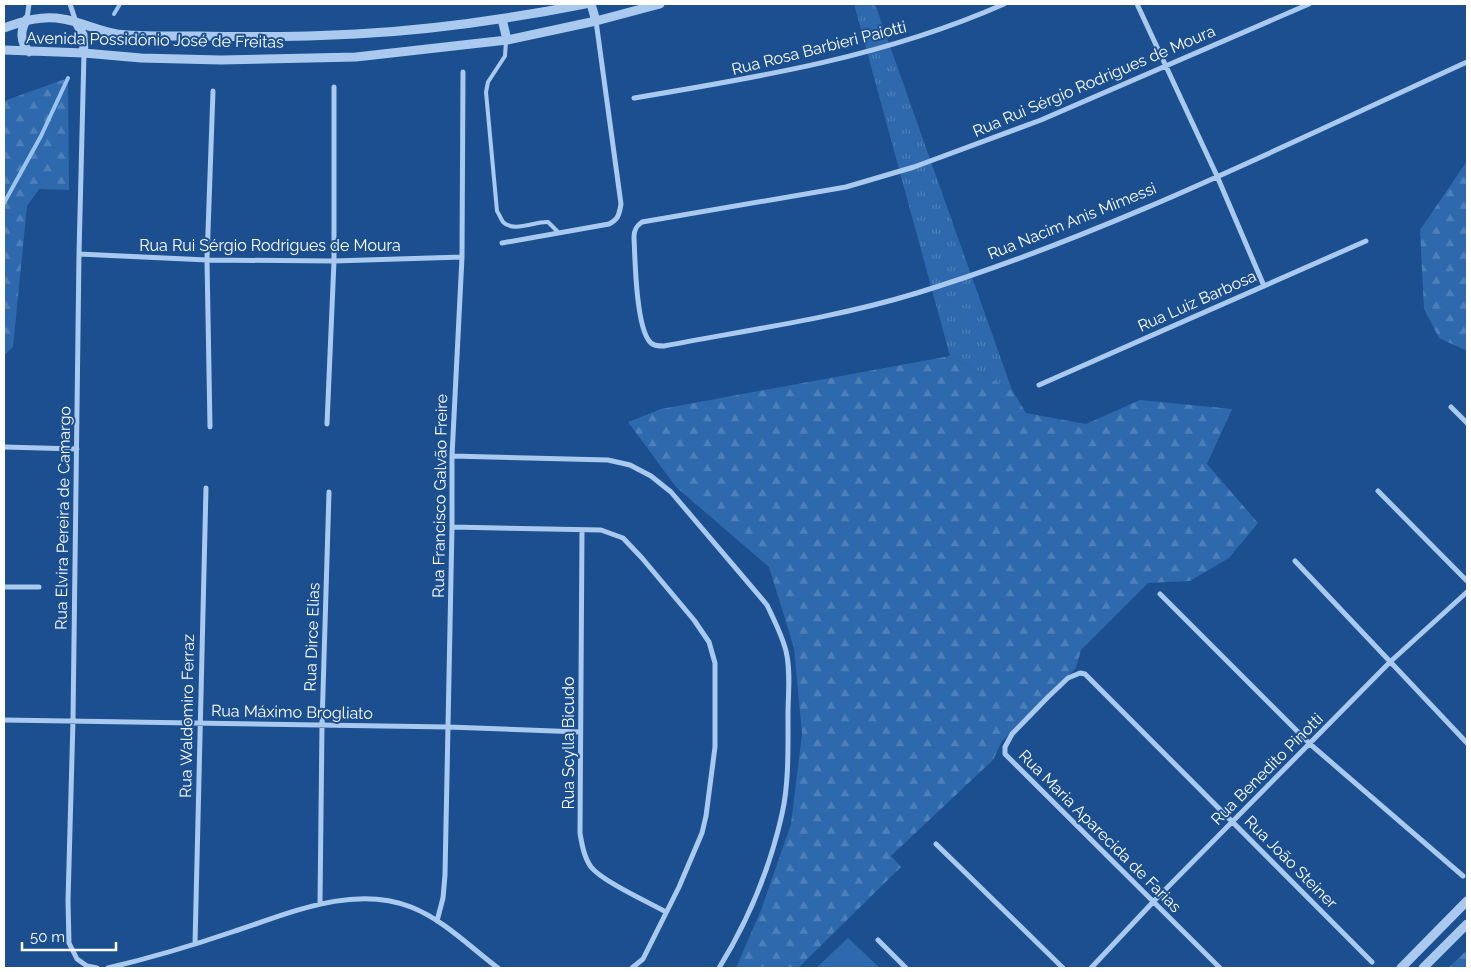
<svg xmlns="http://www.w3.org/2000/svg" width="1471" height="972" viewBox="0 0 1471 972" font-family="Raleway,sans-serif">
<defs>
<pattern id="grass-tufts" width="24" height="20" patternUnits="userSpaceOnUse" patternTransform="scale(1.25)"><rect width="24" height="20" fill="#2e69ad"/><path d="M3 7l-1-3M5 7V3M7 7l1-3M15 17l-1-3M17 17v-4M19 17l1-3" fill="none" stroke="#4d80b9"/></pattern>
<pattern id="forest-firs" width="22" height="20" patternUnits="userSpaceOnUse" patternTransform="scale(1.25)"><rect width="22" height="20" fill="#2e69ad"/><path d="M5 1l3.5 6h-7zM16 11l3.5 6h-7z" fill="#4d80b9"/></pattern>
</defs>
<rect width="100%" height="100%" fill="#1b4f8f"/>
<!-- grass -->
<path fill="url(#grass-tufts)" d="M854,4H875L1012,390L950,356Z"/>
<!-- forest -->
<path fill="url(#forest-firs)" d="M68,78L69,190L39,189L27,206L13,347L4,355V101Z
M1467,161V351L1439,338L1424,309L1420,230Z
M950,356L1012,390L1026,413L1086,424L1140,400L1232,409L1207,464L1258,523L1229,558L1190,581L1148,583L1081,650L1076,668L1002,741L993,760L891,856L901,867L798,968H736L761,910L791,824L802,734L794,648L769,567L676,487L628,422L661,409Z
M1467,950V968H1448Z"/>
<!-- pitch -->
<path fill="#2e69ad" d="M848,938L880,968H816Z"/>
<g fill="none" stroke-linecap="round" stroke-linejoin="round">
<!-- stream -->
<path stroke="#9cc4f0" stroke-width="4" d="M114,14L120,4
M4,203L41,136L68,78"/>
<!-- service -->
<path stroke="#a9c9ee" stroke-width="4" d="M506,41L505,56L488,82L486,92L497,211C499,214 501,219 503,222C514,233 535,221 548,222L558,232"/>
<!-- minor -->
<path stroke="#a9c9ee" stroke-width="5" d="M70,4L76,22
M1137,4L1217,176L1264,286
M1309,4L1041,120L914,167L846,187L642,222C636,226 634,230 634,237C635,259 636,327 650,342C653,346 659,346 664,346C748,330 835,318 917,293C1106,235 1287,144 1467,62
M27,19L29,4
M84,53L79,254L73,720L68,901L69,943L77,959L87,966L97,968
M634,98C760,77 887,56 1004,4
M502,243L609,224C619,219 619,214 621,204L596,21
M79,254L207,260L334,261L462,257
M1039,385L1366,241
M1451,407L1467,423
M327,424L334,261V87
M210,427L207,260L213,91
M4,447L77,449
M452,456L608,460L630,465L651,476L671,492L767,605C774,620 782,635 786,651C791,672 788,694 788,715C788,746 789,784 782,814C770,868 748,921 719,968
M1378,491L1467,581
M452,527L601,530L623,538L642,558L694,620L709,642L715,663V747L706,816L702,833L679,887L643,959L632,968
M582,530L580,833C582,845 584,857 591,867C602,881 648,902 666,912
M1295,561L1467,743
M4,587H39
M1160,594L1310,744L1463,876
M4,720L448,727L580,732
M936,844L1063,968
M320,903L322,725L329,492
M437,921L443,898L445,875L452,527V456L462,257L463,72
M878,940L906,968
M195,944L206,488
M108,968C150,958 191,946 232,932C288,914 352,884 411,907C444,920 470,947 498,968
M1091,968L1154,901L1390,662L1467,592
M1220,968L1005,754V747L1012,734L1048,697L1068,678L1080,673L1085,674L1372,962"/>
<!-- tertiary -->
<path stroke="#a9c9ee" stroke-width="9" d="M591,4L596,21
M27,19C20,30 20,42 29,52
M502,19L507,40
M76,22L83,35L84,53
M4,28C23,21 42,15 63,19C81,22 99,31 117,34C143,37 171,36 197,36C250,37 303,37 356,34C433,30 509,19 585,4
M4,50L84,53L141,58L221,60L356,57L507,40L596,21L660,4
M1401,968L1467,901
M1423,968L1467,924"/>
</g>
<g text-anchor="middle" dominant-baseline="central" stroke-width="4" stroke-linejoin="round" paint-order="stroke">
<!-- street labels -->
<g font-size="16" fill="#fff" stroke="#1b4f8f">
<text transform="translate(155 40) rotate(1)">Avenida Possidônio José de Freitas</text>
<text transform="translate(819 48) rotate(-14)">Rua Rosa Barbieri Paiotti</text>
<text transform="translate(1094 81) rotate(-23)">Rua Rui Sérgio Rodrigues de Moura</text>
<text transform="translate(1072 221) rotate(-22)">Rua Nacim Anis Mimessi</text>
<text x="270" y="245">Rua Rui Sérgio Rodrigues de Moura</text>
<text transform="translate(1197 301) rotate(-24)">Rua Luiz Barbosa</text>
<text transform="translate(440 496) rotate(-89)">Rua Francisco Galvão Freire</text>
<text transform="translate(63 518) rotate(-89)">Rua Elvira Pereira de Camargo</text>
<text transform="translate(312 637) rotate(-88)">Rua Dirce Elias</text>
<text transform="translate(292 712) rotate(1)">Rua Máximo Brogliato</text>
<text transform="translate(187 716) rotate(-89)">Rua Waldomiro Ferraz</text>
<text transform="translate(568 743) rotate(-90)">Rua Scylla Bicudo</text>
<text transform="translate(1267 769) rotate(-45)">Rua Benedito Pinotti</text>
<text transform="translate(1100 831) rotate(45)">Rua Maria Aparecida de Farias</text>
<text transform="translate(1291 862) rotate(45)">Rua João Steiner</text>
</g>
</g>
<!-- border -->
<rect width="1471" height="972" fill="none" stroke="#ffffff" stroke-width="10"/>
<!-- scale -->
<path d="M22 942v8h94v-8" fill="none" stroke="#ffffff" stroke-width="2.5"/>
<text x="30" y="942" font-size="15" fill="#ffffff" stroke="#1b4f8f" stroke-width="4" paint-order="stroke">50 m</text>
</svg>
